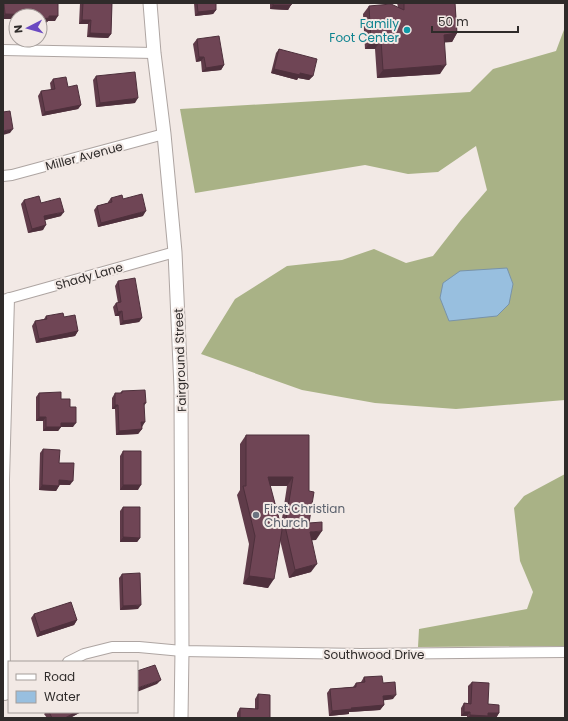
<svg xmlns="http://www.w3.org/2000/svg" width="568" height="721" viewBox="0 0 568 721" font-family="Poppins,sans-serif">
<rect width="100%" height="100%" fill="#f2e9e5"/>
<!-- forest -->
<path fill="#a9b286" d="M565,27V400L456,409L375,403L302,390L201,354L235,299L287,266L342,260L374,249L406,263L433,256L461,220L487,190L476,146L438,172L408,174L365,165L195,193L180,109L470,92L493,69L556,51Z
M565,474V646L418,647L419,629L527,609L533,592L520,561L514,508L524,496Z"/>
<!-- water -->
<path fill="#98bfdf" stroke="#7893a9" d="M507,268L513,284L509,304L497,316L449,321L440,298L443,283L460,271Z"/>
<g fill="none" stroke-linecap="round" stroke-linejoin="round">
<!-- minor casing -->
<g stroke="#aea5a2" stroke-width="12">
<path id="minor" d="M3,50L154,53
M3,176L12,175L164,134
M3,300L175,252
M68,662L84,654L112,647H139L182,651L361,654L565,652
M5,695L4,479L9,298"/>
</g>
<!-- tertiary casing -->
<g stroke="#aea5a2" stroke-width="15">
<path id="tertiary" d="M150,3L154,53L164,134L175,252L181,388L182,651L181,718"/>
</g>
<!-- minor -->
<use href="#minor" stroke="#fff" stroke-width="10"/>
<!-- tertiary -->
<use href="#tertiary" stroke="#fff" stroke-width="13"/>
</g>
<!-- wall -->
<path fill="#5f3b49" fill-rule="evenodd" d="M3,3H58L55,21H48L46,23H40V16H16V19H3Z
M80,3H112L111,34L108,38L87,37L88,24H79Z
M194,3H216V10L213,14L195,16Z
M270,3H292L288,10L270,9Z
M397,3H455L457,33L452,42H444L440,74L377,78L375,49H365L363,14L369,6L398,7Z
M197,39L224,65L221,70L202,72L201,61L196,62L193,44Z
M279,49L313,76L309,80L298,78L297,80L271,73L276,53Z
M96,76L135,103L96,107L93,80Z
M53,79L68,87L81,105L78,109L42,116L38,96L41,91L51,90L50,83Z
M111,198L123,199L143,216L98,227L94,210L97,206L108,203V202Z
M24,200L41,203L61,216L45,220L43,230L28,233L21,204Z
M118,281L142,318L139,322L120,325L119,316H115L113,307L116,303H118L115,286Z
M46,316L64,317L78,331L75,336L36,343L32,326L35,321L44,319Z
M122,391L146,403L144,406L142,429L138,434L116,435L115,409H112V398L115,393H120Z
M39,393L61,399L70,407L73,427H61L58,431H43V421H36V397Z
M246,435H309V523L316,540H312L311,572L289,578L280,540L268,588L243,584L249,544L237,495L240,490V444ZM270,486H287L281,525Z
M43,449L59,463L70,485H59V486L56,491L39,490L40,453Z
M123,451L138,490H120V456Z
M123,507L140,538L137,542H120V511Z
M122,574L138,609L120,610L119,578Z
M34,614L77,620L74,625L37,637L31,618Z
M364,677L383,683L393,699L383,700L384,705L380,710L349,712V714L329,716L327,693L330,689L353,687L356,683H361V682Z
M472,682L488,704L499,713L496,718L487,717L486,718H467V716H461V708L464,703H468V686Z
M258,694L270,718H237V713L240,708L255,709V699Z
M46,712H81L70,718H47L44,714Z"/>
<!-- shaded-wall -->
<path fill="#4e303c" d="M273,5H291L288,10L270,9Z
M216,10L213,14L195,16L198,12Z
M5,14L41,15L40,16H16V19H3V16Z
M49,16H58L55,21H48L46,23H40L41,19Z
M82,20H91L88,24H79Z
M90,33L111,34L108,38L87,37Z
M457,33L452,42L438,43L444,35Z
M381,40L375,49H365L371,41Z
M199,57H204L201,61L196,62Z
M224,65L221,70L202,72L206,68Z
M446,65L440,74L377,78L383,70Z
M274,69L300,73L313,76L309,80L298,78L297,80L271,73Z
M138,98L135,103L96,107L100,103Z
M81,105L78,109L42,116L45,112Z
M13,129L10,133L3,135V131Z
M146,211L143,216L98,227L101,223Z
M64,212L61,216L41,221L44,216Z
M46,225L43,230L28,233L32,229Z
M122,311L119,316H115L118,312Z
M142,318L139,322L120,325L123,321Z
M78,331L75,336L36,343L39,339Z
M115,405H118L115,409H112Z
M39,417H46L43,421H36Z
M141,422H145L142,427H138Z
M61,423H76L73,427H61L58,431H43L46,427Z
M142,429L138,434L116,435L119,431Z
M268,477H293L287,486H262Z
M59,480L73,481L70,485L56,484Z
M42,485L59,486L56,491L39,490Z
M123,485H141L138,490H120Z
M322,531L316,540L304,541L310,532Z
M123,537L140,538L137,542H120Z
M317,564L311,572L289,578L295,570Z
M249,576L274,579L268,588L243,584Z
M141,605L138,609L120,610L123,606Z
M77,620L74,625L37,637L40,632Z
M161,680L157,684L137,692V688Z
M396,695L393,699L380,701L383,696Z
M384,705L380,710L349,712V714L329,716L332,711L351,708Z
M76,712H81L70,718H65Z
M464,712H470L467,716H461Z
M488,713H499L496,718L487,717L486,718H468L470,715Z"/>
<!-- building -->
<path fill="#6f4555" stroke="#4e303c" d="M4,3H58V16H49V18L41,19V15L5,14Z
M83,3H112L111,34L90,33L91,20H82Z
M197,3H216V10L198,12Z
M273,3H292L291,5H273Z
M404,3H455L457,33L444,35L446,65L383,70L381,40L371,41L369,6L391,4L404,10Z
M219,36L224,65L206,68L204,57H199L197,39Z
M279,49L317,59L313,76L300,73V75L274,69Z
M135,72L138,98L100,103L96,76Z
M66,77L68,87L77,85L81,105L45,112L41,91L55,89L53,79Z
M10,111L13,129L3,131V112Z
M142,194L146,211L101,223L97,206L112,202L111,198L122,195L123,199Z
M39,196L41,203L60,198L64,212L44,216L46,225L32,229L24,200Z
M135,278L142,318L123,321L122,311L118,312L116,303L121,302L118,281Z
M63,313L64,317L75,315L78,331L39,339L35,321L47,319L46,316Z
M145,390L146,403H144L145,422H141L142,429L119,431L118,405H115V393H122V391Z
M61,392V399H70V407H76V423H61V427H46V417H39V393Z
M246,435H309V491L314,492L309,523L322,522V531L310,532L317,564L295,570L285,526L293,477H268L282,530L274,579L249,576L255,536L243,486H246Z
M43,449L60,450L59,463H74L73,481L59,480V486L42,485Z
M123,451H141V485H123Z
M123,507H140V538L123,537Z
M140,573L141,605L123,606L122,574Z
M71,602L77,620L40,632L34,614Z
M155,665L161,680L137,688V671Z
M382,676L383,683L395,682L396,695L383,696L384,705L351,708L352,709L332,711L330,689L356,687V683L365,682L364,677Z
M472,682L489,683L488,704L499,705V713H488V716L470,715V712H464V703L471,704Z
M258,694L270,695V718H240V708L258,709Z
M49,712H76L65,718H52Z"/>
<!-- markers -->
<circle fill="#0f9aa8" stroke="#f2e9e5" stroke-width="1.5" cx="407" cy="30" r="4"/>
<circle fill="#6b7280" stroke="#f2e9e5" stroke-width="1.5" cx="256" cy="515" r="4"/>
<g text-anchor="middle" dominant-baseline="central" stroke-width="4" stroke-linejoin="round" paint-order="stroke">
<!-- culture labels -->
<g font-size="12" fill="#0d838f" stroke="#f2e9e5" text-anchor="end">
<text x="399" y="23">Family<tspan x="399" dy="14">Foot Center</tspan></text>
</g>
<!-- street labels -->
<g font-size="12" fill="#2f2b2a" stroke="#f2e9e5">
<text transform="translate(84 156) rotate(-15)">Miller Avenue</text>
<text transform="translate(89 276) rotate(-16)">Shady Lane</text>
<text transform="translate(180 360) rotate(-92)">Fairground Street</text>
<text x="374" y="654">Southwood Drive</text>
</g>
<!-- worship labels -->
<g font-size="12" fill="#5b616d" stroke="#f2e9e5" text-anchor="start">
<text x="264" y="508">First Christian<tspan x="264" dy="14">Church</tspan></text>
</g>
</g>
<!-- border -->
<rect width="568" height="721" fill="none" stroke="#2f2b2a" stroke-width="8"/>
<!-- legend -->
<rect x="8" y="661" width="130" height="52" fill="#f2e9e5" stroke="#a49d9a"/>
<rect x="16" y="674" width="20" height="6" fill="#ffffff" stroke="#a49d9a"/>
<text x="44" y="681" font-size="12" fill="#2f2b2a">Road</text>
<rect x="16" y="691" width="20" height="12" fill="#98bfdf" stroke="#a49d9a"/>
<text x="44" y="701" font-size="12" fill="#2f2b2a">Water</text>
<!-- north arrow -->
<g transform="translate(28 28) rotate(264)"><circle r="19" fill="#f2e9e5" stroke="#a49d9a"/>
<path d="M0-3L7 15L0 10L-7 15Z" fill="#6b49c2"/>
<text y="-6" font-size="11" font-weight="bold" text-anchor="middle" fill="#2f2b2a">N</text>
</g>
<!-- scale -->
<path d="M432 26v6h86v-6" fill="none" stroke="#2f2b2a" stroke-width="2"/>
<text x="438" y="26" font-size="12" fill="#2f2b2a" stroke="#f2e9e5" stroke-width="3" paint-order="stroke">50 m</text>
</svg>
